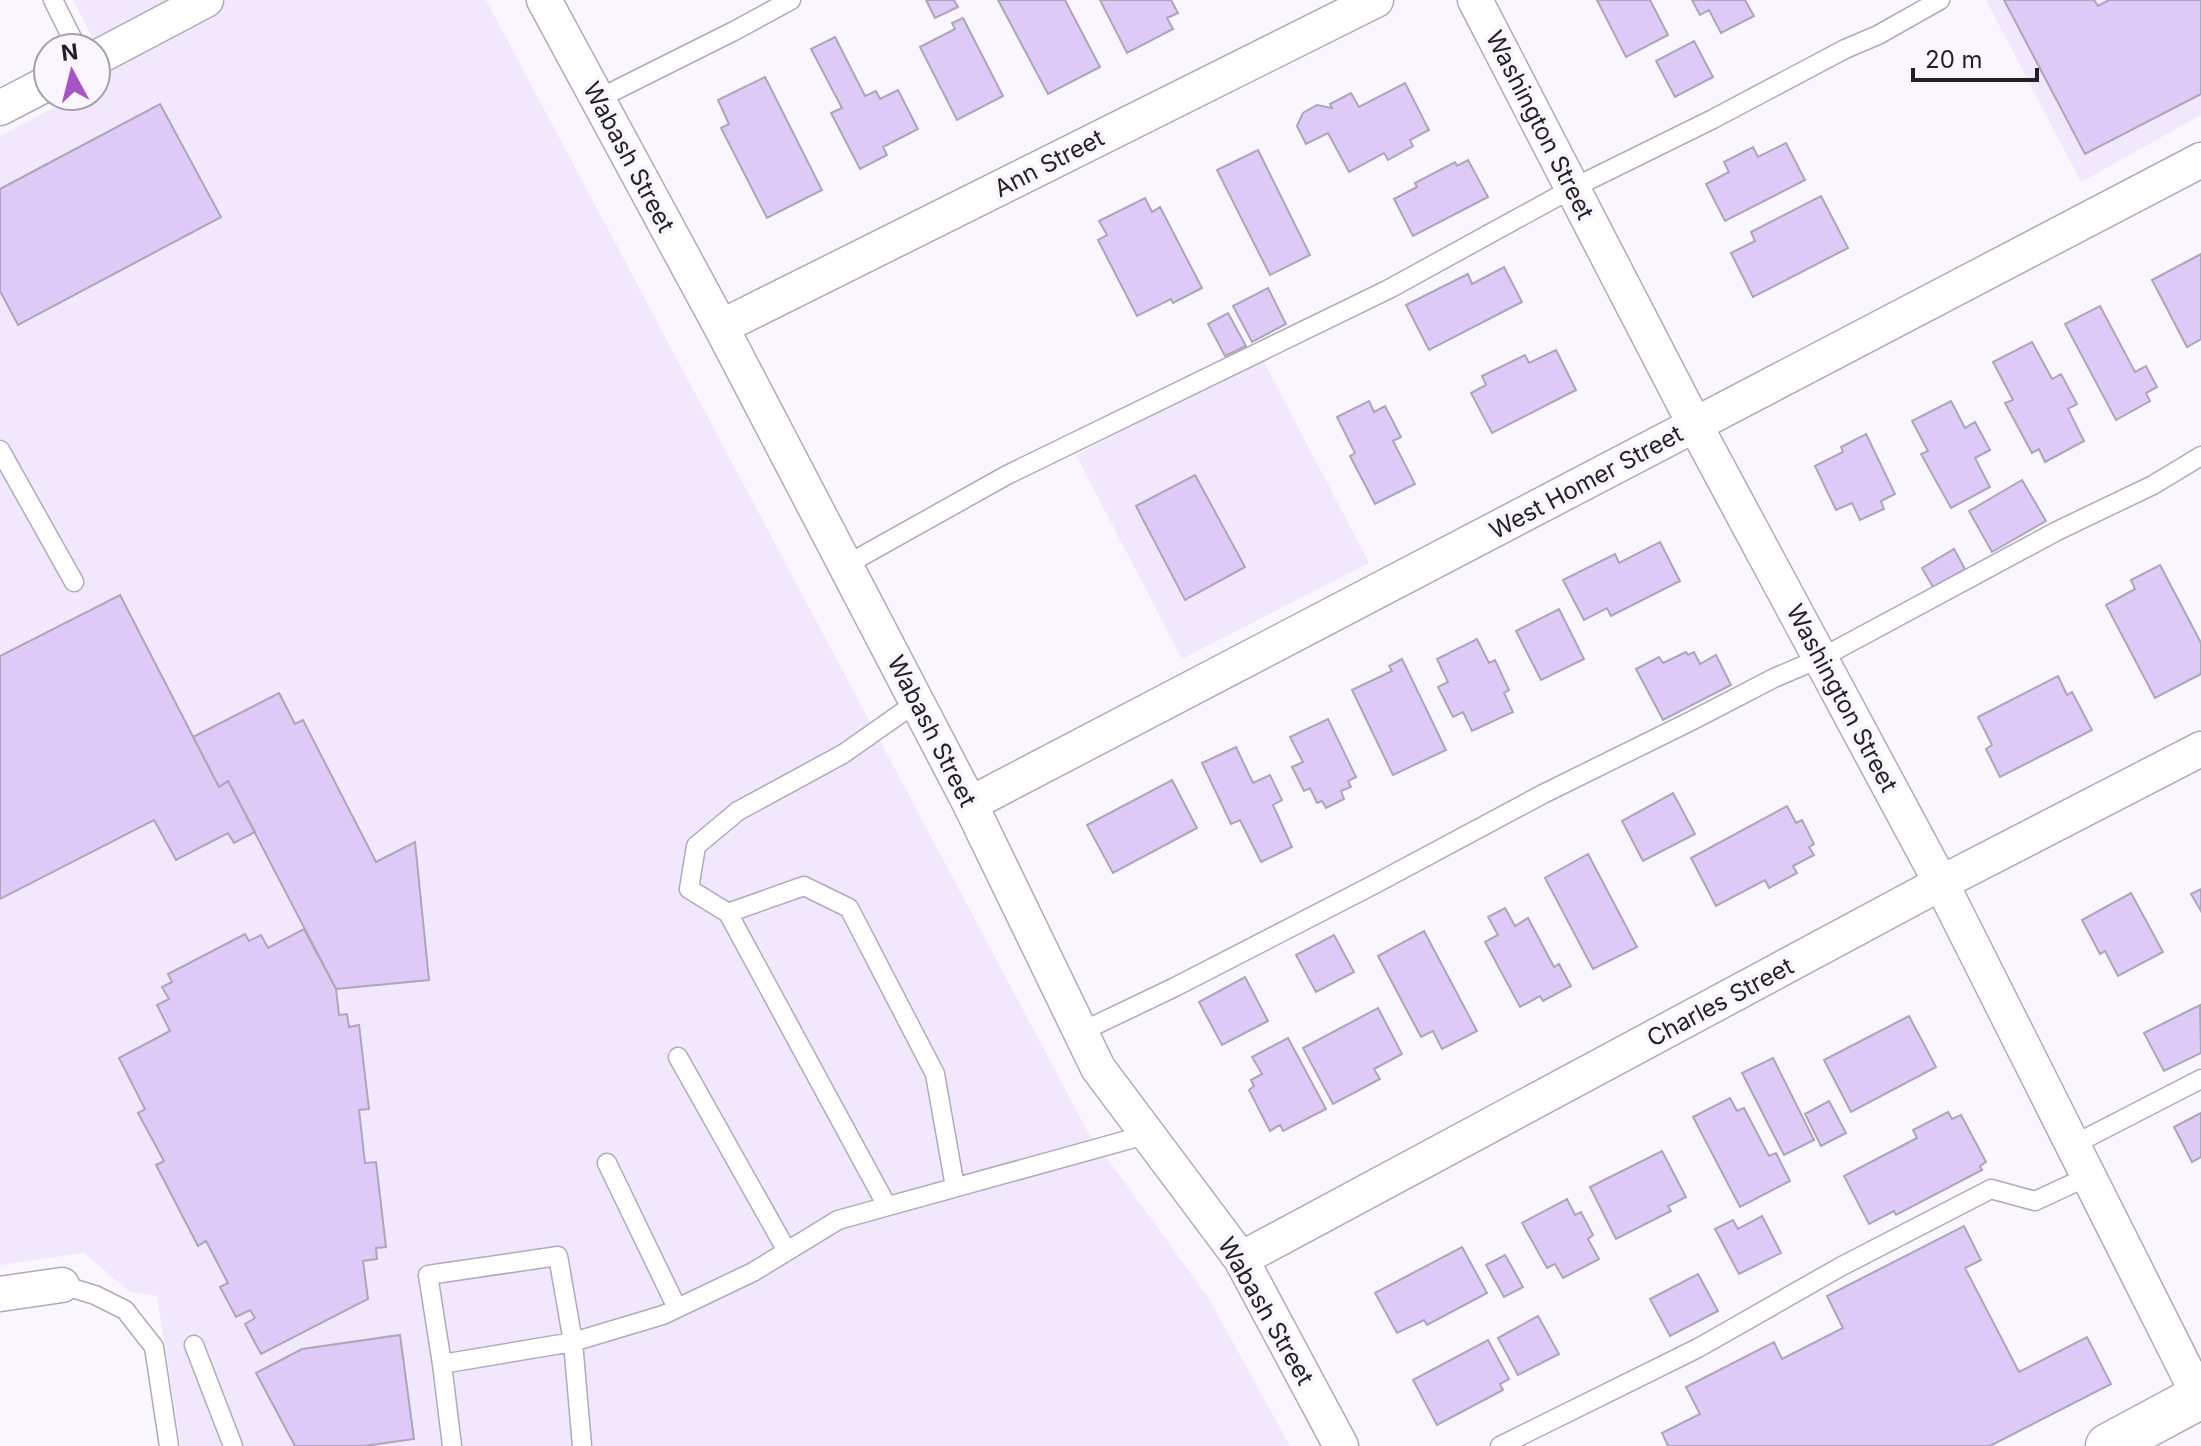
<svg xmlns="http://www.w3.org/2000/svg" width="2201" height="1446" viewBox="0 0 2201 1446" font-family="Inter,sans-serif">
<rect width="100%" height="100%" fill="#faf6ff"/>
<!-- built -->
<path fill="#f1e8fe" d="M73,0H486L1088,1132L1208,1297L1290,1446H181L157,1296L130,1292L84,1253L0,1265V136L76,96H96V85L112,76Z
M1986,0H2201V115L2081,182Z
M1262,358L1369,563L1182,659L1076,455Z"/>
<!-- building -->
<path fill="#decaf7" stroke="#ada5b8" stroke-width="2" d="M926,0H954L958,7L935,18Z
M998,0H1065L1100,67L1048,94Z
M1100,0H1171L1178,13L1167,18L1173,29L1127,53Z
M1597,0H1650L1668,35L1626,57Z
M1692,0H1745L1754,16L1721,33L1709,10L1700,15Z
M2004,0H2094L2098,6L2109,0H2201V94L2085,154Z
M963,18L1003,96L957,120L920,47L955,29L952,23Z
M835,37L865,96L876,91L880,99L898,90L918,129L883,147L887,155L860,169L831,113L842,108L811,49Z
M1694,41L1713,77L1675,97L1656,61Z
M765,77L822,190L767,218L721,128L729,124L718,100Z
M1405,83L1429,130L1410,140L1413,146L1388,160L1384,153L1349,172L1328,133L1306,144L1297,126L1303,113L1317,105L1332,108L1330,104L1351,93L1359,107Z
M160,104L221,217L18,325L0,291V189Z
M1786,143L1805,180L1725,221L1706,184L1729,172L1724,162L1753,147L1758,157Z
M1258,150L1310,255L1270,275L1217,170Z
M1468,160L1488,197L1413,236L1394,199L1417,187L1415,183L1455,162L1457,166Z
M1821,196L1848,248L1753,297L1731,253L1755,241L1751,232Z
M1145,198L1152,212L1160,207L1202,288L1173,303L1171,299L1137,316L1098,240L1107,235L1099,221Z
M2201,254V339L2187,347L2152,280Z
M1504,267L1522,302L1429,350L1406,305L1468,274L1472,284Z
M1268,288L1286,324L1252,342L1233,306Z
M2100,306L2135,372L2146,366L2157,387L2146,393L2150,401L2116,420L2065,324Z
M1228,313L1246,346L1225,356L1208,324Z
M2032,342L2052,379L2061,374L2077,404L2068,409L2084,441L2045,462L2039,449L2032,453L2005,403L2013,400L1993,362Z
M1556,350L1576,390L1492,433L1471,393L1486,385L1482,376L1525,355L1529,363Z
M1369,401L1374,412L1385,406L1401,437L1393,441L1415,484L1375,504L1350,456L1355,453L1337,417Z
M1951,401L1965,428L1975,422L1990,450L1975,458L1990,487L1951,508L1921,454L1928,451L1912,421Z
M1866,434L1895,494L1881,501L1884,509L1860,520L1852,503L1836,510L1815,466L1843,452L1841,447Z
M1195,475L1245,567L1185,600L1136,506Z
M2022,480L2046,521L1992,552L1969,511Z
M1660,542L1680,581L1611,616L1607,608L1584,620L1563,580L1615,554L1619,563Z
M1954,549L1965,569L1933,587L1922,568Z
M2160,565L2201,643V674L2155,698L2106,605L2135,589L2131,580Z
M120,595L219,787L228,781L255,832L234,843L228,833L176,860L154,820L0,899V656Z
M1559,609L1584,659L1541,680L1516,631Z
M1477,639L1489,663L1495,660L1509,690L1504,693L1513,712L1472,731L1463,712L1453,717L1438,687L1448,682L1437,659Z
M1686,652L1688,655L1694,652L1700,664L1716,655L1731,685L1663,720L1636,669L1659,657L1663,663Z
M1402,659L1446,750L1393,775L1352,690L1392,671L1389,666Z
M2058,676L2067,695L2072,692L2092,730L2000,777L1986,749L1992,745L1978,717Z
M279,693L295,724L303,720L376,862L415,842L429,980L336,989L228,781L219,787L193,737Z
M1328,719L1356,777L1348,781L1351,787L1341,791L1344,799L1326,808L1322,801L1317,803L1310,788L1304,791L1292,767L1303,762L1290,737Z
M1236,747L1253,783L1270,775L1282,800L1273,805L1292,847L1261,862L1240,820L1231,824L1202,763Z
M1172,780L1197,828L1113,873L1087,825Z
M1673,793L1695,834L1643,861L1622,821Z
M1787,806L1796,823L1802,820L1814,844L1809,847L1814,855L1793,866L1797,873L1769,888L1765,880L1716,906L1691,858Z
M1588,854L1637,947L1593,969L1545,878Z
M2201,889V911L2191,894Z
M2131,893L2163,952L2118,976L2105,951L2100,954L2082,920Z
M1505,908L1515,926L1528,918L1554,967L1559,964L1571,986L1543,1001L1540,996L1520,1007L1485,942L1498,935L1488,917Z
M304,929L336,989L339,1015L347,1014L349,1027L359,1025L369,1109L359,1110L365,1163L376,1162L386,1247L376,1248L377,1259L363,1261L368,1299L261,1354L245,1324L255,1318L250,1310L236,1317L220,1287L228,1283L206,1241L198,1246L156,1165L164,1161L138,1113L145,1109L119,1058L170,1031L157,1005L169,999L162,987L172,982L168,974L245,934L249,941L261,935L268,948Z
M1424,931L1477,1031L1442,1049L1433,1031L1421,1037L1378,956Z
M1334,935L1354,972L1316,992L1296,955Z
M1245,977L1268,1021L1222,1045L1199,1002Z
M2200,1005L2201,1053L2164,1071L2144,1033Z
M1378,1008L1402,1054L1374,1069L1380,1079L1333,1104L1303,1048Z
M1909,1016L1936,1067L1851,1112L1824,1060Z
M1288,1038L1326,1109L1283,1131L1280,1125L1270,1131L1249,1090L1254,1086L1251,1080L1262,1074L1252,1057Z
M1773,1058L1814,1140L1784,1155L1742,1073Z
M1730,1098L1737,1111L1744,1108L1769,1156L1776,1153L1790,1181L1740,1207L1693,1117Z
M1829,1101L1846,1133L1821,1146L1805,1114Z
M1948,1112L1952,1119L1961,1115L1986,1162L1980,1166L1982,1170L1896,1215L1894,1211L1869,1224L1844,1176L1917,1138L1913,1130Z
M2201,1113V1157L2192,1162L2174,1127Z
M1662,1151L1686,1197L1668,1206L1671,1211L1616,1239L1590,1187Z
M1567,1199L1575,1215L1581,1212L1593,1235L1588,1239L1599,1259L1563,1278L1555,1264L1547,1268L1522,1223Z
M1762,1216L1781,1253L1739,1274L1715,1229L1733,1220L1738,1229Z
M1964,1226L1981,1260L1965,1268L2019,1372L2087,1337L2111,1384L1990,1446H1668L1662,1433L1700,1414L1686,1387L1774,1342L1782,1359L1843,1328L1827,1296Z
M1462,1247L1487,1293L1427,1325L1424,1320L1397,1333L1375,1293Z
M1505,1255L1523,1287L1504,1297L1486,1265Z
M1698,1274L1718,1311L1670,1336L1650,1299Z
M1538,1316L1559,1354L1518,1375L1498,1338Z
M400,1335L414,1439L364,1446H295L256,1373L302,1349Z
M1488,1340L1509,1379L1500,1384L1503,1390L1437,1425L1413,1380Z"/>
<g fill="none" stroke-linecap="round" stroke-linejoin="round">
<!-- lane casing -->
<g stroke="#b1a9bc" stroke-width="21">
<path id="lane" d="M53,0L77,48
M598,99L734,31L791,0
M0,450L74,582
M846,565L1007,475L1389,289L1573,188L1713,119L1845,49L1878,35L1940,0
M917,702L843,754L738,811L696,846L689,889L728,913L804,886L849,908L935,1074L955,1187
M728,913L887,1206
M1081,1032L1175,987L1373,885L1543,794L1693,720L1774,678L1821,658L2057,531L2153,485L2201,456
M678,1057L787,1251
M2073,1145L2201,1079
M607,1163L677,1308
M62,1285L95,1295L125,1310L154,1347L169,1446
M194,1345L233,1446
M442,1364L573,1342L663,1315L753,1272L838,1220L1149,1134
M452,1446L442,1364L428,1275L558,1256L573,1342L582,1446
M1500,1446L1698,1348L1842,1266L1991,1189L2035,1201L2089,1176"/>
</g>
<!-- street casing -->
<g stroke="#b1a9bc" stroke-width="37">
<path id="street" d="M544,0L721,327L970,804L1098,1068L1241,1259L1341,1446
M1475,0L1695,425L1941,883L2201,1400
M96,58L206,0
M0,108L48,83
M721,327L1376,0
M970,804L2201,160
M1241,1259L1941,883L2201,749
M0,1294L62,1285"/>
</g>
<!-- secondary casing -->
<g stroke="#b1a9bc" stroke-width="47">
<path id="secondary" d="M2108,1446L2201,1396"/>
</g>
<!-- lane -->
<use href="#lane" stroke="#fff" stroke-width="18"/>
<!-- street -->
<use href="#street" stroke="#fff" stroke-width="34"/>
<!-- secondary -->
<use href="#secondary" stroke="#fff" stroke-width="44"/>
</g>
<g text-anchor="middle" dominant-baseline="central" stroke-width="8" stroke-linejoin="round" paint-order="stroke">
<!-- street labels -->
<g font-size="24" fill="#221f26" stroke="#faf6ff">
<text transform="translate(1540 125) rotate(63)">Washington Street</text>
<text transform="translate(629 157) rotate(62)">Wabash Street</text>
<text transform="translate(1049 163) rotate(-27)">Ann Street</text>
<text transform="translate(1586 482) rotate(-28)">West Homer Street</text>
<text transform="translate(1842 698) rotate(62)">Washington Street</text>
<text transform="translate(932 731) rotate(63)">Wabash Street</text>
<text transform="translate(1720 1002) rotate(-28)">Charles Street</text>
<text transform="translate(1266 1311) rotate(60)">Wabash Street</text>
</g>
</g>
<!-- north arrow -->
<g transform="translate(72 72) rotate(353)"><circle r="38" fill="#faf6ff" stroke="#a4a0a8" stroke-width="2"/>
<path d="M0-6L14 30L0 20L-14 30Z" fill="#a755c4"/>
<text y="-12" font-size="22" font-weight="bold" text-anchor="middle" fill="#221f26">N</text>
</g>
<!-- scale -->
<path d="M1913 68v12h124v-12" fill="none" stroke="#221f26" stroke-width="4"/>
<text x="1925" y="68" font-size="24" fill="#221f26" stroke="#faf6ff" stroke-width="6" paint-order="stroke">20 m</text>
</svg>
